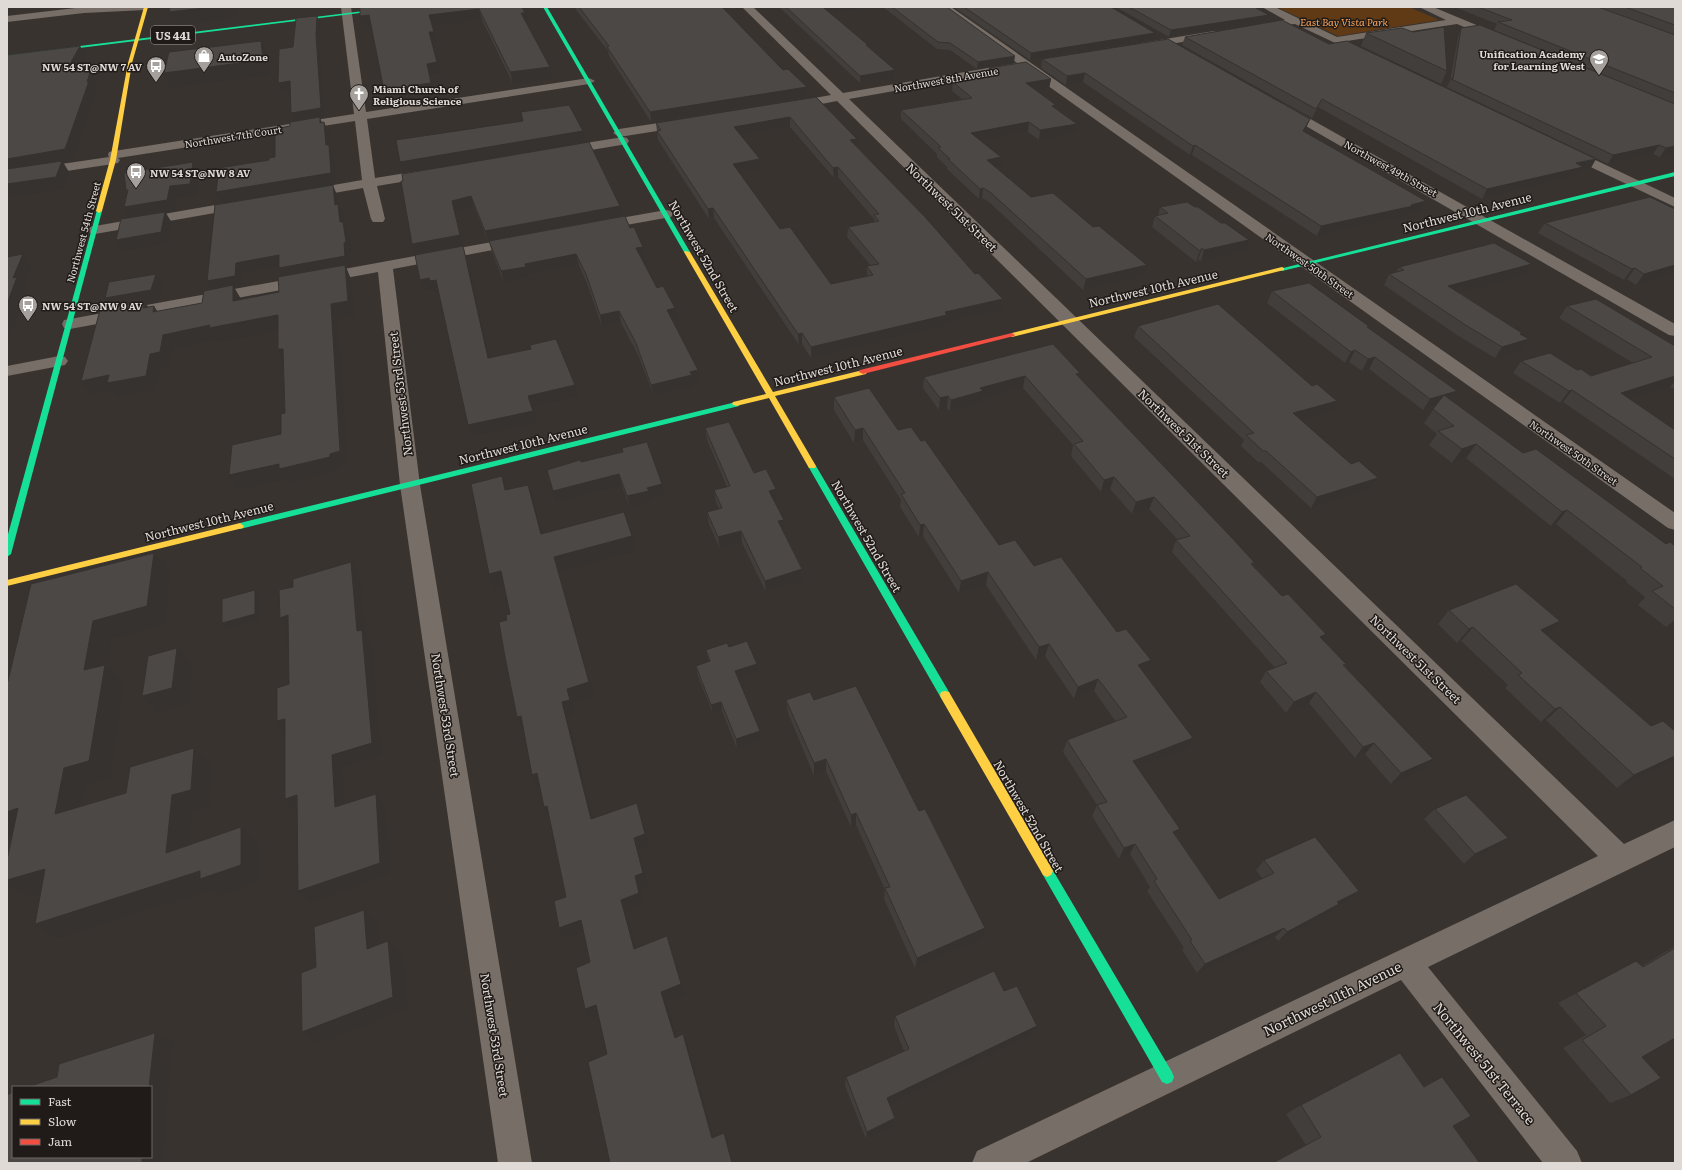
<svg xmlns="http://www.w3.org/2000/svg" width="1682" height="1170" viewBox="0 0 1682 1170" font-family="Literata,serif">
<rect width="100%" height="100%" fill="#38332f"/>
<!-- green -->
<path fill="#603a15" d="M1277,7H1409L1439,20L1338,36Z"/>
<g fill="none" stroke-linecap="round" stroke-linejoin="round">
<!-- street -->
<path fill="#776e67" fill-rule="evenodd" d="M84,7H150L145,10L84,13L7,22V16Z
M341,7H351L366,112L589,78L595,81L589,84L367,119L375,178L431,169L436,170L438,173L436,176L431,177L377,186L385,219L383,222H373L371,219L363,188L305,198L300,197L298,194L300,191L305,190L362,180L355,121L118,158L120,160L118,163L113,164L7,180V172L109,157L108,155L109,152L114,151L354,114Z
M742,7H753L843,93L1017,63L940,7H951L1675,513V530L1668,528L1023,68L849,99L1624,844L1675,820V847L1428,967L1577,1151L1582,1163H1543L1401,980L1026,1163H972L977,1151L1598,856L837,101L790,110L786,109L784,106L786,103L831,95Z
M1262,7H1275L1337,37L1446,20L1419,7H1433L1503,36L1504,38L1499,41L1495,40L1457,24L1347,41L1371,53L1372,55L1367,58L1295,24L1254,29L1253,27L1254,25L1285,20Z
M1214,31L1218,32L1219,34L1218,36L1141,49L1136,46L1141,43Z
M1282,103L1675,324V336L1669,335L1278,110L1276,107Z
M685,119L691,123L689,126L619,137L613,133L619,129Z
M623,137L627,138L629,141L627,144L561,155L555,151L561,147Z
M1566,146L1675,198V207L1561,153L1560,150L1561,147Z
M244,200L249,201L251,204L249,207L95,234L90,233L88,230L90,227L95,226Z
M666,210L671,211L673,214L671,217L598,230L593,229L591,226L593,223L598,222Z
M519,237L524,238L526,241L524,244L393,269L420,485L532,1163H498L400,485L378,272L70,329L64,328L62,324L64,320L70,319Z
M59,356L65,357L68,361L65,365L7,376V366Z"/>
<!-- fast -->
<path fill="#16e098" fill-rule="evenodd" d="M396,7H408L7,57V55Z
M543,7H547L690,252L689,253L684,252Z
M1675,172V176L1282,271L1279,269Z
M97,210L102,211L11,554L7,557V538Z
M736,402L740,404L739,406L240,529L236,526L240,523Z
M812,463L816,466L949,692L950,695L949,698L945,699L941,698L808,466Z
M1047,865L1051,867L1172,1072L1174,1077L1172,1082L1167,1084L1162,1082L1043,875L1041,871L1043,867Z"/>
<!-- slow -->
<path fill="#ffcf43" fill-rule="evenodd" d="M144,7H148L132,63L116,160L102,211L99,213L96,211L110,160L128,63Z
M685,251L690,252L773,392L863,370L867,372L866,374L775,396L816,466L815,468H809L769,398L736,406L732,404L733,402L766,394L684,252Z
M1282,267L1284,268V270L1012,337L1009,335L1012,333Z
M240,523L244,526L243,528L7,586V580Z
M945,691L949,692L1051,867L1053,871L1051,875L1047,877L1043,875L941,698L940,695L941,692Z"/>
<!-- jam -->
<path fill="#f24e42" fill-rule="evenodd" d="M1012,333L1015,335L1014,336L863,374L859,372L860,370Z"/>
</g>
<!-- wall -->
<path fill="#413e3b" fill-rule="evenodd" d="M360,7H522L527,24L550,67L552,79L513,84L482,20L432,27L438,43L433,44L441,74L431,76L435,96L388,102L384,90L371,26L364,27Z
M576,7H722L783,70L807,87V97L651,122L609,56L608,51L576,10Z
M779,7H873L831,14L895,70L894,78L860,83Z
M883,7H947L1014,63L977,69L950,50L937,49Z
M954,7H1111L1154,40L1030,60Z
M1116,7H1254L1269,15L1267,21L1169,37Z
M1458,7H1675V104L1494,30L1497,24L1457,8Z
M1461,28L1675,104V153L1660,157L1653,154L1608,164L1447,87L1450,81L1458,37Z
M1366,33L1447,71L1441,84L1361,46Z
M1185,37L1329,44L1591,168L1581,170L1577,176L1482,199L1318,107L1312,118L1182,45Z
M1042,59L1310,119L1304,132L1426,201L1421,211L1409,214L1408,216L1317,236L1192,155H1190L1083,82L1066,85L1041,68Z
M989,68L1051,79L1049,88L1036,90L1056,105V109L1077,124L1075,133L1039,140L1028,132L981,140L1000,167L996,168L1031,197L1144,276L1083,290L989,202L982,198L979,199L947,169V167L937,157V154L901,119V110L962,99L952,91L953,82L988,77Z
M816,97L857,146L975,274L1003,299L1002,310L946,322V326L811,358L802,344L799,345L714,218L709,219L658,140L656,123ZM790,127L834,178L838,177L874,219V222L848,227L847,237L871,266H867V276L831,284L780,229L739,172L760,169L741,135Z
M401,181L622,216L630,228L643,247L645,258L642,259L657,288L676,320H673L700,382L693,383V387L654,396L638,355L621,323L602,327L588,286L579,265L528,275L529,278L504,283L492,252L489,241H488L474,206L456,212L463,246L416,254Z
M1160,207H1195L1221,223L1245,251L1201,261L1198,260L1196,262L1152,227L1155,216H1158Z
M1545,223L1675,274L1636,285L1627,279L1624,280L1538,233Z
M1532,264L1525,275L1459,292L1522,333L1521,335L1529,339L1521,351L1495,358L1457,335L1384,285L1389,274L1396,272L1399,267Z
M1272,291L1369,329L1457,391L1451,400L1523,453L1666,544L1675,546V624L1666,627L1638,605L1645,597L1626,582L1627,581L1556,524L1551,526L1466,458L1452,463L1429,445L1437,434L1424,423L1435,407L1423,410L1369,369L1362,371L1349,362L1345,363L1267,303Z
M1567,306L1675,346V389L1670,387L1630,399L1675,430V479L1563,402L1560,403L1513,373L1521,361L1577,370L1591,376L1633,363L1559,318Z
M1138,326L1312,386L1337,401L1331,412L1301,421L1351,464L1378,478L1371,489L1311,508L1261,462H1258L1241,446L1244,440L1134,337Z
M1053,344L1079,378L1254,562L1253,565L1346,664L1345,666L1423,769L1391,784L1365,754L1355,758L1309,703L1286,713L1260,682L1266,671L1275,668L1172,552L1176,540H1178L1149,509L1132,514L1110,489L1101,492L1071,456L1073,445L1023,388L982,399V403L950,411L947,408L939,410L923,388L924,377Z
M834,397L921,441L999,545L1034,566L1145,673H1144L1187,749L1138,768L1180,829L1176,835L1219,899L1262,878L1256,870L1264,860L1359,891L1349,901L1336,907L1329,914L1278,941L1275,937L1197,973L1182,950L1184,948L1147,891L1150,887L1130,854L1119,859L1092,816L1097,805L1063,752L1067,740L1116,722L1094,691L1074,699L1045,656L1036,660L986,585L959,593L923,536L919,537L900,507L901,500L863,440L854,443L834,410Z
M705,428L754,473L776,489L777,501H775L784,531L783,532L802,569L803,581L766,592L742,543L720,549L709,524L707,512L719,509L716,502L714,490L727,487L707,440Z
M622,448L665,496L651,499V503L630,508L622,486L557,503L581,462L623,452Z
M1449,610L1547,635L1675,761L1617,788L1546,720L1541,722L1505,688L1508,685L1461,641L1457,643L1438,624Z
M729,647L758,673L739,680L761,740L737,749L722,711L713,714L698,676L696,666L709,662L706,650Z
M786,700H814L982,939L915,968L884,899L885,890L856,825L851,827L826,771L814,776L788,713Z
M1435,809L1508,838L1496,848L1464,864L1424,819Z
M1675,946V1038L1642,1057L1631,1095L1610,1103L1563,1048L1586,1035L1558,1003L1636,961L1642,966Z
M1004,991L1032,1035L890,1104L895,1118L894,1126L866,1139L845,1086L846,1077L904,1051L894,1026L895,1016Z
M1442,1077L1453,1126L1477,1163H1272L1306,1145L1286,1114L1301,1105L1424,1086Z"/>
<!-- shaded-wall -->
<path fill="#353230" d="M213,7H240V9H236L235,18L175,25L169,12Z
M832,7H873L824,15V8Z
M479,9L482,20L432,27L429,15Z
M521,13H525L527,24H524Z
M369,15L372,26L364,27L360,16Z
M1269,15L1267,21L1169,37L1171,30Z
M317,16L320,24L319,43L324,117L320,118L324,127L294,122L291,113L316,35Z
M429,32H434L438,43L433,44L441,74L431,76L435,96L388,102L384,90L427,64Z
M1155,33L1154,40L1030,60L1031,53Z
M261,41L267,55L269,75L172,87L164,73Z
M80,46L86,56L76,77L69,66Z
M1015,56L1014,63L977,69L978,62Z
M93,63L99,74L94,90L95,92L73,161L63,162L69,172L64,189L7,197V159Z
M550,67L552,79L513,84L510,72Z
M895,70L894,78L860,83V76Z
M1085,73L1083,82L1066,85L1067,76Z
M1051,79L1049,88L1024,92L1026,83Z
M290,81L294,90L282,92L278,83Z
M807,87V97L651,122L650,112Z
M1056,105L1055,114L1052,106Z
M790,117V127L735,136L734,127Z
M1310,119L1306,128L1299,140L1303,131Z
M324,122L329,133L330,147L333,156L336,184L222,203L216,192L326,145Z
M1029,122L1028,132L970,142L971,133Z
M1077,124L1075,133L1039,140L1040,130Z
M583,131L585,142L403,173L400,162Z
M857,139V148L850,140Z
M1195,145L1192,155H1190L1193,146Z
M1659,145L1653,154L1608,164L1613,155Z
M1675,146V153L1660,157L1666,148Z
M1001,157L1000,167L985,170L987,160Z
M760,159V169L734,174L733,164Z
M1596,159L1591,168L1581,170L1577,176L1482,199L1487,189L1576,163Z
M193,162L199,173L196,195L176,197L174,211L166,213L172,223L168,243L123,251L116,240L130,219L124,207L170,186Z
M838,167V177L834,178L833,168Z
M333,185L337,195L339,215L335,205Z
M983,188L982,198L979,199L980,189Z
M471,196L474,206L456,212L463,246L416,254L412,244L452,201Z
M1426,201L1421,211L1409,214L1408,216L1317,236L1321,226Z
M338,204L343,214L344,222L348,232L351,253H348L350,266L346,267L351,279L354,315L337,318L348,465L338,467V471L288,483L285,479L239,489L229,475L279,464L331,304L284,278L279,268L340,222Z
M620,206L622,216L488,241L485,231Z
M713,208L714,218L709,219L708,209Z
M1249,240L1245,251L1201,261L1204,250Z
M463,246L466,257L492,369L488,358Z
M643,247L645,258L638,260L636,248Z
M1202,248L1198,260L1196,262L1200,251Z
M23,254L31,266L24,286L27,289L7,344V304L13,278Z
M576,254L579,265L528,275L529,278L504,283L501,271L525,264Z
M279,255L284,265L242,273L241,286L234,287L241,299L240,314L233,301L213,291L207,281L236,263Z
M1532,264L1525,275L1442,297L1448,286Z
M1147,265L1144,276L1083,290L1086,279Z
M1675,265V274L1636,285L1644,274Z
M1635,268L1627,279L1624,280L1632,269Z
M156,274L163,286L158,301L146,304L154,315L113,310L105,298Z
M429,278L436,280L439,291L434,292L433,288L424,290L420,280Z
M1003,299L1002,310L946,322V326L811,358V347L945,312Z
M154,306L163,320L153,312Z
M675,308L676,320L669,321L667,310Z
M619,311L621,323L602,327L600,315Z
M278,315L286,329L218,342L216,339L172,348L169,366L160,367L156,389L117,397L112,390L91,394L81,381L150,354L163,335L210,325Z
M802,333V344L799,345L798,334Z
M1522,333L1516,343L1529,339L1521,351L1495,358L1502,347L1520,334Z
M278,349H283L286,363Z
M1355,350L1349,362L1345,363L1351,352Z
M1375,357L1369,369L1362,371L1368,359Z
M698,370L700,382L693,383V387L654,396L651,385L690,372Z
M1080,373L1077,385L1076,374Z
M1025,376L1023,388L982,399V403L950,411L951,400L980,388Z
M1675,376V381L1670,387L1611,405L1621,393Z
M575,385L578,396L532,406L537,422L472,436L468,425L528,396Z
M1572,390L1563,402L1560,403L1569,391Z
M1457,391L1449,402L1423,410L1430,399Z
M948,396L947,408L939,410L940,398Z
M1337,401L1331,412L1287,425L1293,413Z
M863,428V440L854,443L855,430Z
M1476,444L1466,458L1452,463L1462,449Z
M619,474L622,486L557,503L553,491Z
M502,476L508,491L505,490Z
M1114,477L1110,489L1101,492L1104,480Z
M1378,478L1371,489L1311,508L1317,497Z
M662,484L665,496L651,499V503L630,508L627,496L647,488Z
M528,485L533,499L546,548L541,534Z
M776,489L777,501L770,502L769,491Z
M1154,497L1149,509L1132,514L1136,502Z
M1567,510L1556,524L1551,526L1562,512Z
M784,520V531L779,533L778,521Z
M924,524L923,536L919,537L920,525Z
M741,531L742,543L720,549L718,537Z
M632,536L635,551L558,572L594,696L572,703L575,713L568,716L596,831L591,819L562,702L567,689L554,557Z
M154,553L170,572L164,625L111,639L107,667L124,683L110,778L86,785L77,830L55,814L84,670L93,621Z
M351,562L359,576L365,633L371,643L381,755L342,767L346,818L335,807L332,755L357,631Z
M802,569L803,581L766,592L765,581Z
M501,571L507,585L495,588L489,574Z
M988,572L986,585L959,593L961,581Z
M255,590L260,596V619L227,629L222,623Z
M288,615L290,631L280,618Z
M1675,620V624L1666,627Z
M1560,621L1547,635L1541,630Z
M1473,627L1461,641L1457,643L1469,629Z
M1326,634L1319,646L1320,637Z
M1049,644L1045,656L1036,660L1039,647Z
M177,648L192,665L188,704L159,712L142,696Z
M1151,660L1145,673L1133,677L1138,665Z
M757,664L758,673L736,681L735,671Z
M1098,679L1094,691L1074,699L1078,687Z
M1316,692L1309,703L1286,713L1294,702Z
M721,702L722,711L713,714L711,705Z
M1560,707L1546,720L1541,722L1555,709Z
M521,716L524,730L517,717Z
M285,719L288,734L277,721Z
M760,731L761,740L737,749L736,739Z
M1193,738L1187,749L1128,772L1133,761Z
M1374,743L1365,754L1355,758L1363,747Z
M194,748L212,765L209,806L191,812L186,868L166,853L172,795Z
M1675,756V761L1617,788L1634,775Z
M826,759V771L814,776V763Z
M1433,759L1423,769L1391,784L1401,773Z
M537,773L543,786L538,788L532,775Z
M376,794L385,806L390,874L310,902L298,891Z
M297,795L308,807L296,811L285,799Z
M637,803L641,816L649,846L638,850L648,885L640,887L643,904L626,911L639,959L634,949L621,900L635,876L634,838Z
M547,806L550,819L544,807Z
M18,808L42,825L7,835V812Z
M856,813V825L851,827V815Z
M241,827L259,843V881L220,895L212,889L60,938L35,924Z
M1180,829L1173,839V832Z
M1508,838L1496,848L1464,864L1475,854Z
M1135,844L1130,854L1119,859L1124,848Z
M45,869L69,884L28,897L7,885V880Z
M1359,891L1349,901L1336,907L1329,914L1278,941L1287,932L1337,902Z
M364,910L378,923L381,961L367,949Z
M581,920L587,930L566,938L559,928Z
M985,928L982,939L915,968L917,958Z
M1284,928L1275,937L1197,973L1205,964Z
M667,936L671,946L685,994L666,1002L679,1046L675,1038L661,992Z
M388,941L402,954L407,1008L318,1043L302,1032Z
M596,1005L602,1014L591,1018L585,1009Z
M1037,1026L1032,1035L886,1106L887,1098Z
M155,1033L173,1042L164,1133H165L162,1163H142V1157H151V1087H149Z
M683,1034L687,1043L715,1144L712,1138Z
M895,1118L894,1126L866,1139L867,1132Z
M724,1133L727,1139L733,1163H732Z"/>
<!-- building -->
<path fill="#4c4845" stroke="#353230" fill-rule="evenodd" d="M170,7H213L169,12Z
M360,7H522L525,13H521L550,67L510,72L479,9L429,15L434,32H429L437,62L427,64L431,83L384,90L369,15L360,16Z
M579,7H722L783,70L788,69L807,87L650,112L607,47L609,46Z
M786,7H832L824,8L868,45H866L895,70L860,76Z
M892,7H947L1015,56L978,62L950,43L938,42Z
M964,7H1111L1155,33L1031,53Z
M1129,7H1254L1269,15L1171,30Z
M1478,7H1598L1675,35V93L1498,22L1512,20Z
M1625,7H1675V25Z
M317,16L316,35L321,108L291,113L290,81L278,83L279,49L293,47L296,18Z
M1282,20L1329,44L1347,41L1596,159L1576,163L1583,167L1487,189L1322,99L1316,109L1185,37Z
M1480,25L1675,104V146L1666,148L1659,145L1613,155L1451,79H1453L1461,28Z
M1444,27L1447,71L1366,33L1402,28L1413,32Z
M1168,39L1310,119L1303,131L1426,201L1411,205L1413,206L1321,226L1195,145L1193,146L1085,73L1067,76L1042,59Z
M261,41L263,60L164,73L169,52Z
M80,46L69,66L93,63L87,82L89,81L65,149L7,159V55Z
M1026,62L1051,79L1026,83L1056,105L1052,106L1077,124L1040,130L1029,122L971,133L1001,157L987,160L1031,197L1053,193L1093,227L1099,226L1147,265L1086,279L990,192L983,188L980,189L948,159H950L938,148L941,147L901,110L972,98L953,82L999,75L989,68Z
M816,97L857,139L850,140L926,218L975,274L978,273L1003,299L945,312L947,315L811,347L802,333L798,334L713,208L708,209L657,131L661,130L656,123ZM790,117L833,168L838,167L879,214L874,215L879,221L848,227L879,264L867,266L873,275L831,284L790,227L780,229L733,164L760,159L734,127Z
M569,105L583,131L400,162L396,140L523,121L521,112Z
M320,117V123L324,122L326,145H329L331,173L216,192L219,168L269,160V158L275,157V129L290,126V122Z
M589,142L620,206L485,231L471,196L452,201L460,235L412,244L401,181H403L402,174Z
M62,161L56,177L7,184V169Z
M193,162L190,184L170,186L167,200L124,207L128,190H126L124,173Z
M333,185L335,205L338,204L340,222H343L346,242L344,243L345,256L279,268V255L236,263L235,276L207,281L215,205Z
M1650,197L1675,209V265L1644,274L1635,268L1632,269L1545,223Z
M1187,202L1195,207H1198L1221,223H1225L1249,240L1204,250L1202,248L1200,251L1155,216L1168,213L1160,207Z
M165,212L161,232L116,240L121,219Z
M625,216L630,228L634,227L643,247L636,248L657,288L663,286L675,308L667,310L698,370L690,372L692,375L651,385L636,343L619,311L600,315L586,274L576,254L525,264L526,267L501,271L489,241Z
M1494,243L1532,264L1448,286L1522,333L1520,334L1529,339L1502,347L1464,324L1389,274L1404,270L1399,267Z
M463,246L488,358L531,349L530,345L556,339L575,385L528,396L533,411L468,425L436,280L430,281L429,278L420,280L415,255Z
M23,254L13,278L17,277L7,304V257Z
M345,265L348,301L331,304L340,451L330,454V457L279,469V464L229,475L232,445L281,434V414L285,413L283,349H278V315L209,328L210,325L163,335L160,352L150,354L146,376L107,383L109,375L81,381L100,310L145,301L143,308L154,306L153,312L202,303L204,291L233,285V301L279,292L278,277Z
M156,274L151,290L105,298L109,282Z
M1309,283L1370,327H1367L1457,391L1430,399L1375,357L1368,359L1355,350L1351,352L1272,291Z
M1596,299L1675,346V376L1621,393L1675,430V459L1572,390L1569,391L1521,361L1550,353L1577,370L1581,369L1591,376L1652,357L1567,306Z
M1218,304L1312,386L1317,384L1337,401L1293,413L1351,464L1359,461L1378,478L1317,497L1266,451H1263L1246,435L1254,433L1138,326Z
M1053,344L1080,373L1076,374L1232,538L1254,562L1251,564L1282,596L1288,594L1326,634L1320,637L1346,664L1343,665L1433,759L1401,773L1374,743L1363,747L1316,692L1294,702L1266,671L1287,663L1176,540L1190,536L1154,497L1136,502L1114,477L1104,480L1074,444L1083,441L1025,376L980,388L983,391L951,400L948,396L940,398L924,377Z
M869,388L898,430L911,427L921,441L925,440L999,545L1015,540L1034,566L1061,557L1117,632L1126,629L1151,660L1138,665L1193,738L1133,761L1180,829L1173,832L1219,899L1274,873L1264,860L1315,837L1359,891L1337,902L1339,904L1287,932L1284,928L1205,964L1190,941L1192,940L1154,881L1157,879L1135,844L1124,848L1097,805L1107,802L1067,740L1127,717L1098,679L1078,687L1049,644L1039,647L988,572L961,581L924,524L920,525L901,494L905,493L863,428L855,430L834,397Z
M1444,395L1523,453L1536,449L1666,544L1670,542L1675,546V609L1652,591L1663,586L1640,568L1642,567L1567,510L1562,512L1476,444L1462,449L1438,431L1454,426L1433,409Z
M729,422L754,473L766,469L776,489L769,491L784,520L778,521L802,569L765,581L741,531L718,537L707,512L722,508L714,490L730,486L705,428Z
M647,442L662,484L647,488L649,491L627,496L619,474L553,491L547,470L580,460L581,462L623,452L622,448Z
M502,476L505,490L528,485L541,534L624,512L632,536L554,557L589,682L567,689L570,700L562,702L591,819L637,803L645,834L634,838L643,873L635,876L639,893L621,900L634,949L667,936L681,984L661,992L675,1038L683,1034L712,1138L724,1133L732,1163H610L588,1062L607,1054L596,1005L585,1009L576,968L590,962L581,920L559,928L554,901L566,897L547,806L544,807L537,773L532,775L521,716L517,717L505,657L499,622L507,620L506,615L510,614L501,571L489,574L471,484Z
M154,553L147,606L93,621L84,670L105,665L89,761L64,768L55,814L126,793L130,767L194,748L191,790L172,795L166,853L241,827V865L200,879V871L35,924L45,869L7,880V860L18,808L7,812V681H8L31,584Z
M351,562L357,631L362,630L372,743L332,755L335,807L376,794L380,863L298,891L297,795L285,799V719L277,721V688L289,684L288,615L280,618L279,590L293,587V579Z
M1516,584L1560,621L1541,630L1651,726L1663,721L1675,731V756L1634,775L1560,707L1555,709L1518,675L1522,673L1473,627L1469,629L1449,610Z
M255,590V614L222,623V599Z
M747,641L757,664L735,671L760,731L736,739L721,702L711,705L696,666L710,661L706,650L727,643L729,647Z
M177,648L172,688L142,696L148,656Z
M856,686L919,811L925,809L985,928L917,958L885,888L890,887L856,813L851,815L826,759L814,763L786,700L810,692L814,700Z
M1466,795L1508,838L1475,854L1435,809Z
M364,910L367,949L388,941L393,997L302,1032L301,973L316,967L314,927Z
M1675,948V1038L1642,1057L1661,1078L1631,1095L1582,1040L1606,1026L1576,993L1636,961L1643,967Z
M994,971L1004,991L1017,986L1037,1026L887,1098L895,1118L867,1132L846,1077L909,1049L895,1016Z
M155,1033L149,1087H28L57,1077L59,1064Z
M1400,1053L1424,1087L1442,1077L1471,1116L1453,1126L1479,1162L1477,1163H1273L1321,1137L1301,1105Z
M13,1092V1157H142V1163H7V1095Z"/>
<!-- icons -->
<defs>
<g id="shop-pin" transform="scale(1)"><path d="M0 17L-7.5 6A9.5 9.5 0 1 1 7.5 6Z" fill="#a5a09b" stroke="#201b18"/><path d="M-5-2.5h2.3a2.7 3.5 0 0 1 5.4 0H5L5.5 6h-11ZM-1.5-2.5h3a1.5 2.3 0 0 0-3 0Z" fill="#fff"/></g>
<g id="school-pin" transform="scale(1)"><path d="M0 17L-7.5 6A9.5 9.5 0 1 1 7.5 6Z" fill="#a5a09b" stroke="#201b18"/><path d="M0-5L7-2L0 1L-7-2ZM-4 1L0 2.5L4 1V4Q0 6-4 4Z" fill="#fff"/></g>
<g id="bus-pin" transform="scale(1)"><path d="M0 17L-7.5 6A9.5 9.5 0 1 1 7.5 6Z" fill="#a5a09b" stroke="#201b18"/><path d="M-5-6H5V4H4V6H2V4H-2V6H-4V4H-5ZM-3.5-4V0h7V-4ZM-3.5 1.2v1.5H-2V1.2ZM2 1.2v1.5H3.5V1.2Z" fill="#fff"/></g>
<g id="church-pin" transform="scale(1)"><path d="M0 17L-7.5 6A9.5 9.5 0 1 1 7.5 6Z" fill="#a5a09b" stroke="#201b18"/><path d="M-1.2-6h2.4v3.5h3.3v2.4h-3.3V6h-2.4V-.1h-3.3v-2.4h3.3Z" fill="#fff"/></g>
</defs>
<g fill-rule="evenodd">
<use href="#shop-pin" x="204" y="56"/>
<use href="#school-pin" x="1599" y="59"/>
<use href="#bus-pin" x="156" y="66"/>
<use href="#church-pin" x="359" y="94"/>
<use href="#bus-pin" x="136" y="172"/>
<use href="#bus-pin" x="28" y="305"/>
</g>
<g text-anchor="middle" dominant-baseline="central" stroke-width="3" stroke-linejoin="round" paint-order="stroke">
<!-- far-park labels -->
<g font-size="10" font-style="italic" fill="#feaa5e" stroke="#201b18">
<text x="1344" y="21">East Bay Vista Park</text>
</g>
<!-- far-poi labels -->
<g font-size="10" font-weight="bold" fill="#dfdad5" stroke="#201b18" text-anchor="start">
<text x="1585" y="53" text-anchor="end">Unification Academy<tspan x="1585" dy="12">for Learning West</tspan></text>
<text x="218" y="56">AutoZone</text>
<text x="142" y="66" text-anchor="end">NW 54 ST@NW 7 AV</text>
<text x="373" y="88">Miami Church of<tspan x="373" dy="12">Religious Science</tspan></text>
<text x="150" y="172">NW 54 ST@NW 8 AV</text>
<text x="42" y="305">NW 54 ST@NW 9 AV</text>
</g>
<!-- far-street labels -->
<g font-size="10" fill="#dfdad5" stroke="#201b18">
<text transform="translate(946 79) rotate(-10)">Northwest 8th Avenue</text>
<text transform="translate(233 136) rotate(-9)">Northwest 7th Court</text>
<text transform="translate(1391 168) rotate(29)">Northwest 49th Street</text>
<text transform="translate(83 232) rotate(-75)">Northwest 54th Street</text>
<text transform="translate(1310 265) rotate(35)">Northwest 50th Street</text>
<text transform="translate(1574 452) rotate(35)">Northwest 50th Street</text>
</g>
<!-- shield labels -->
<rect fill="#201b18" stroke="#a6a19c" stroke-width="1" x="151" y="26" width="44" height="18" rx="3"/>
<g font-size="11" font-weight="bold" fill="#dfdad5">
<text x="173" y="35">US 441</text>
</g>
<!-- street labels -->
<g font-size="12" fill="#dfdad5" stroke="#201b18">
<text transform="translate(952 207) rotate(44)">Northwest 51st Street</text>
<text transform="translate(1467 212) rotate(-14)">Northwest 10th Avenue</text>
<text transform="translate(704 256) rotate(60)">Northwest 52nd Street</text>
<text transform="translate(1153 288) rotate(-13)">Northwest 10th Avenue</text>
<text transform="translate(838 366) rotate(-14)">Northwest 10th Avenue</text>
<text transform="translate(400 394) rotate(-97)">Northwest 53rd Street</text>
<text transform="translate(1184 433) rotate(44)">Northwest 51st Street</text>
<text transform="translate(523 444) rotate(-14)">Northwest 10th Avenue</text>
<text transform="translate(209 521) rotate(-14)">Northwest 10th Avenue</text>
<text transform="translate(867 536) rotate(60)">Northwest 52nd Street</text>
<text transform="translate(1416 659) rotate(44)">Northwest 51st Street</text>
<text transform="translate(446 715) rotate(81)">Northwest 53rd Street</text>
<text transform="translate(1029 816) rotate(60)">Northwest 52nd Street</text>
<text transform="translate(495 1035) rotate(81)">Northwest 53rd Street</text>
</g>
<!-- near-street labels -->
<g font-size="14" fill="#dfdad5" stroke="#201b18">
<text transform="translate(1332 998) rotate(-26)">Northwest 11th Avenue</text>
<text transform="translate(1485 1063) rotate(51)">Northwest 51st Terrace</text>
</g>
</g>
<!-- border -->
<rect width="1682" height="1170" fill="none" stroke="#dfdad5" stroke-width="16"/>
<!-- legend -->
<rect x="12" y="1086" width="140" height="72" fill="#201b18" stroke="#6c6764"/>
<rect x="20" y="1099" width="20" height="6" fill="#16e098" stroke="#6c6764"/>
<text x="48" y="1106" font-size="12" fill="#dfdad5">Fast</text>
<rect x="20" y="1119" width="20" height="6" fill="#ffcf43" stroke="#6c6764"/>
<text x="48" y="1126" font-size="12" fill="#dfdad5">Slow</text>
<rect x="20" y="1139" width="20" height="6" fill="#f24e42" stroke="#6c6764"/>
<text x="48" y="1146" font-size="12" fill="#dfdad5">Jam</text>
</svg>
